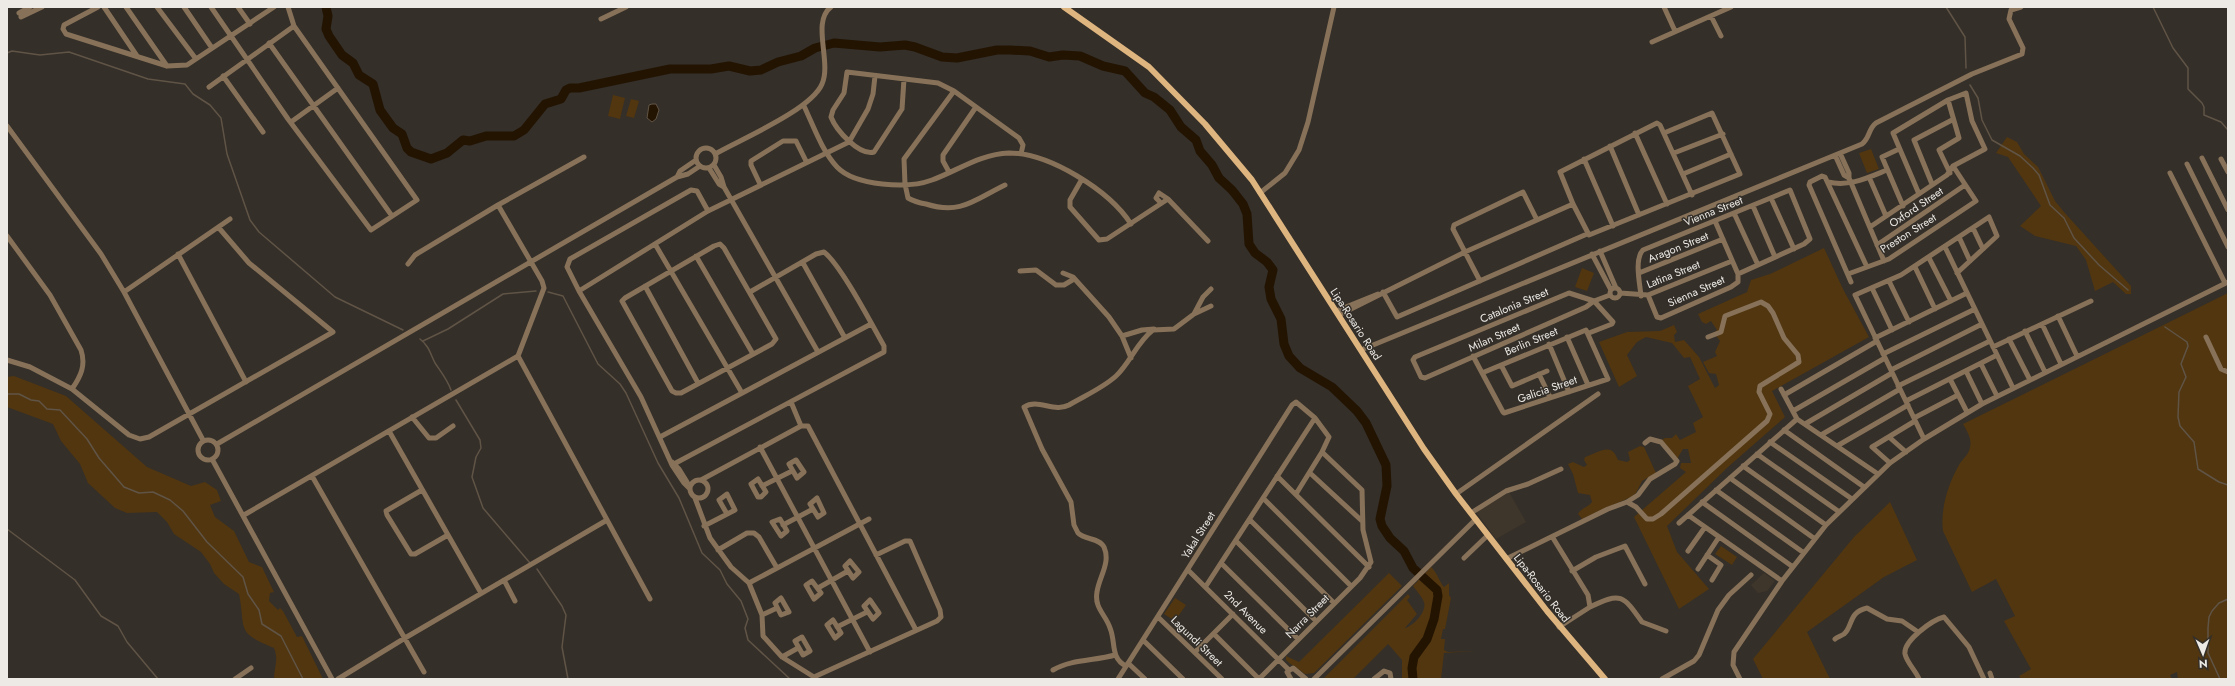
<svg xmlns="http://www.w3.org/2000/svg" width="2235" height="686" viewBox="0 0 2235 686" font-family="Jost,sans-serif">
<rect width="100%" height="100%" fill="#342f29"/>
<!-- built -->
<path fill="#3f362b" d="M1509,492L1526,522L1496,539L1476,512Z
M1764,573L1775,581L1767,591L1758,593L1751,585Z"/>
<!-- green -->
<path fill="#513610" d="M613,95L625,98L620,119L608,116Z
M631,99L639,101L634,118L626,116Z
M2007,137L2017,142L2024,154L2038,167L2055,201L2064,212L2131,286V294H2126L2113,282L2095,291L2086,260L2076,246L2035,236L2020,226L2041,206L2008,157L1996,153Z
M1871,149L1879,169L1867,173L1859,153Z
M1824,248L1843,289L1869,337L1772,391L1785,417L1728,467L1667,526L1677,552L1709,589L1679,609L1634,517L1686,472L1680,468L1681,463H1691L1688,449H1683L1677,459L1662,440L1665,438H1672L1676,434L1680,440L1696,432L1693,423L1703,417L1688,386L1700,379L1690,357L1684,358L1672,343L1646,337L1637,342L1627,355L1637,376L1619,387L1599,342L1627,332L1660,331L1674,325L1677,332L1674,335L1675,342L1684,340L1699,357L1715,388L1719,385L1716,374L1709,373L1703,362L1717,356L1715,352L1720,341L1714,333L1717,330L1711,321L1706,324L1702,322L1698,314L1747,292L1751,280L1770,274Z
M1582,268L1594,273L1587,291L1575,287Z
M2228,293V679H2178L2177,672L2170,675L2172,679H2021L2019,676L2031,669L2004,621L2015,616L1996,579L1972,592L1943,531C1940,510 1948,484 1959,465C1962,459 1969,455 1970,447C1972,439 1967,431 1963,424Z
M14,376L66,396L147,467L191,486L205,482L217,490L221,501L210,505L215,517L234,531L249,562L262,567L274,592L270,593L269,601L278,610L280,608L283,611L297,637L302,636L323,679H274C274,667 279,660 274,648C235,632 246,630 239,594L224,584L214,573L210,564L201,552L174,534L167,522L157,512L127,513L115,508L88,483L80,464L61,441L53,424L7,407V377Z
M1640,446L1644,447L1656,473L1642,481L1636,493L1631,497L1582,519L1578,514C1581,508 1587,508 1592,502L1590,495L1578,493L1573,474L1568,464L1573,462L1584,467L1587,465L1584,460L1585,457C1593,455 1609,443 1615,454C1616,456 1617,458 1618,460L1627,462L1630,460L1628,452Z
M1890,502L1917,560L1884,577L1807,632L1830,679H1763L1753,659L1854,537Z
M1721,546L1737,557L1732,565L1715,554Z
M1431,567C1438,574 1439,581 1444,587L1449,583V595L1451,598L1445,629H1443L1441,639H1445L1444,650L1448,652L1477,651L1444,653L1441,679H1402V660L1388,644L1353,679H1323L1408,594L1410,597L1407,600L1417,614L1405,628C1413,626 1427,612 1424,602C1422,597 1416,590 1413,586Z
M1389,573L1402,586L1314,673L1305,674C1298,668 1292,666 1286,660V656L1299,662Z
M1175,598L1186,605L1175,621L1164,614Z"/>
<!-- water -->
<path fill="#231402" stroke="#605446" d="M652,104H656L659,110L656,119L652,122L647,118L649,105Z"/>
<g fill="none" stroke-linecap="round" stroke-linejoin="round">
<!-- stream -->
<path stroke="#605446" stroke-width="1.5" d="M1946,7L1965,37L1966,68
M2153,7L2173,48L2188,68V89L2202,103L2204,107V115L2221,122L2228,130
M7,53L12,51L40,55L69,52L148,79L185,84L193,94L210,105L221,118L227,154L250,220L259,232L335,297L403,330
M1970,85L1978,98L1982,120L1992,140L2020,156L2033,168L2039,175L2050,205L2064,218L2074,238L2099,265L2128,290
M548,292L563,296L598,364L620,384L626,393L658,463L679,498L702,553L720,570L727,584L741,601L748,619L745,628L748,640L790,679
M2165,327L2187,342L2188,346L2181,364L2186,377L2179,392L2178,417L2180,426L2194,442L2198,469L2219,482L2228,485
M420,339C429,346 430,353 435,363C441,372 447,379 451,390
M423,341L448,329L503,294L536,291
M7,394H19L31,400L39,401L47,409L60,410L87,439L99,458L124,487L139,493L153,492L170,500L183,511L207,542L243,577L248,594L259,610L262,624L281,636L303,679
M456,400L480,440L481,448L476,457L472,477L483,508L530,563
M7,529L75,580L101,616L118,626L127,642L158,679
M537,569L562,606L566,615L562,647L568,679
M2220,679L2208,653V628L2209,617L2212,611L2219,603L2228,599"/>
<!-- river -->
<path stroke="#231402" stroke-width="9" d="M326,7L328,16L326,29L329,36L342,55L353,63L359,75L373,84L380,110L393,128L402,134L407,148L411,152L431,159L447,153L463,140L470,141L486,136H514L524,130L545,104L561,99L566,90L570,88H579L670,69H711L729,66L750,71L761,70L778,62L801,56L815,48L834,43L880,47L905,45L915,47L942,57L957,58L997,50H1010L1030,51L1049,57L1063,55L1080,56L1103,66L1125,71L1145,93L1154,97L1170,110L1181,127L1196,140L1200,151L1212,165L1219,178L1232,190L1243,204L1247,214L1249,244L1255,253L1267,262L1273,270L1269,287L1271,299L1281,319L1284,344L1289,356L1300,368L1332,387L1357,411L1366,423L1386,465L1387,486L1380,519L1382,526L1390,538L1404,551L1413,568L1437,590L1438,596L1434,619L1427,639L1414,657L1412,668L1413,679"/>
<!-- minor -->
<path stroke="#877259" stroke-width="5" d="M98,7L64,25L63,29L66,34L167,66L187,65L274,7
M104,7L137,56
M126,7L167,66
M157,7L196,59
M184,7L212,48
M211,7L288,119L371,230L417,200L294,26L288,7
M238,7L250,24
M1664,7L1675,31
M19,13L30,7
M1711,16L1721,36
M21,17L42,7
M601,19L626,7
M1652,42L1731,7
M269,43L392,216
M223,76L263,132
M904,79L902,109L874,152C859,156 836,130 831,117L833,110L844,93L847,72L938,83L954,91L1019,138L1023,145L1021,154
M209,87L294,26
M954,91L904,159L905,184L908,198C913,201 920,203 926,204C961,215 974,200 1005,185
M1948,100L1959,138L1939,150L1950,173
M804,106C813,125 822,151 837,167C855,186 908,189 932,180C957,171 980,154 1009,153C1049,153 1109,190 1131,224
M291,122L338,88
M7,126L101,254L124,292L203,440
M1635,133L1667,204
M1664,133L1712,113L1740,174L1589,235L1573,204L1560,172L1657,123L1660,125L1692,195
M1610,146L1639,215
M696 158a10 10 0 1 1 20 0a10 10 0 1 1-20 0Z
M1899,149L1882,157L1903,206
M1674,153L1723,134
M1840,153L1849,173V178L1884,261
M715,154C741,139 811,110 822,84C832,62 811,22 831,7
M1835,155L1844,175L1849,178
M2202,158L2228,210
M1584,159L1613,226
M2221,159L2228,172
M2187,164L2228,247
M714,165L721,177L724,187L818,352
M709,168L719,184L724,187
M949,172L943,161V155L976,107
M2170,173L2225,283
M1683,174L1731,154
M677,177L680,171L696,160
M1869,177L1886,216
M1082,179L1070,200V207L1099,240L1107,239L1168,199L1208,241
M1828,182C1849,187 1867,178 1887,170
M760,184L751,165V161L783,141H796L806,161
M1932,184L1914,140L1952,120
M1260,193L1285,173L1299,150L1308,122L1334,7
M1771,198L1794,249
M1161,203L1156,198L1159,193L1168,199
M1753,206L1775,257
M1734,213L1758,265
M1870,227L1947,175L1953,166L1985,149L1972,121L1966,93L1948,100L1893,133L1919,194
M1973,228L1983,249
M7,236L50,295L81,350C86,365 81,376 72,389
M1959,237L1970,261
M655,244L742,393
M720,244L724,248L776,339L772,344L681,393H676L672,391L622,301L625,298L714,246Z
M1877,245L1965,185
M1945,247L2013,388
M1600,251L1616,288
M178,254L246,382
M1592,254L1611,290
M696,256L753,354
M1929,258L1951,301
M803,263L845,338
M408,264L415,255L498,205L584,157
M1915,267L1935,309
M1020,271L1036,270L1056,285H1064L1074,279
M1063,273L1073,277L1109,317L1122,336L1142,330L1154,329
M1639,273L1723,239
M1848,274L1889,259L1976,201L1953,166
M1480,281L1453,229L1454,225L1523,192L1537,220
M1889,281L1909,322
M1851,282L1809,185L1810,182L1822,176L1825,177L1867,267
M645,286L698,383
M1872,288L1892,330
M1610 293a5 5 0 1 1 10 0a5 5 0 1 1-10 0Z
M579,291L708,211L849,142L868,109L873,94L875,76
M124,292L230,219
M1383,292L1397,317L1587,234
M1620,293L1648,295L1732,261
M1648,295L1657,317L1661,318L1731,287L1738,282V274L1715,221
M1641,296C1640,284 1634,259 1643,250L1790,190L1810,239L1804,244L1738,274
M1336,311L1378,294
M1194,314L1203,297L1211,289
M1339,315L1465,252L1573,204
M2058,316L2077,356
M2042,324L2061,364
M2025,331L2045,372
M1589,333L1612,324L1613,322L1594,301L1569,293L1415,357L1413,360L1421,377L1425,378L1586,307L1594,301L1610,295
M1122,336L1131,358
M1567,337L1588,385
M2206,337L2221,369L2228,372
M1875,338L1967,293
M2009,339L2030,380
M1549,344L1569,392
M1993,347L2091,301
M1361,350L1862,144C1870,138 1868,129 1876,123L1972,74L2022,54L2023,48L2009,19L2011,10L2021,7
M1883,354L1975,309
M518,356L650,599
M1473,356L1503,412L1504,413L1608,379L1586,330L1482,373
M7,360L30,367L72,389L129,435L140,439L149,437L333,332L249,263L219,228
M1981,364L1997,396
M1501,365L1512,386L1547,371
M1891,370L1982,324
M1966,371L1982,404
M1539,374L1550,397
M1950,379L1967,412
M1898,386L1990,341
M1781,389L1797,419L1878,474
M1784,395L1877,341
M1906,401L1997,355
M791,402L801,426
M1793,411L1885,358
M412,417L429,438H436L453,426
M1914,418L1958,395
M1805,424L1892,373
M1784,430L1864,487
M389,431L481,593
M1821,435L1900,389
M660,437L871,324
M1889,437L1906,452
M1924,439L1855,295L1901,275L1989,217L1997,236L1957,273
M198 450a10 10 0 1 1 20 0a10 10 0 1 1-20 0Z
M1770,442L1852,499
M217,444L677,177L688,174L700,166
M1837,446L1908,405
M760,447L870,652
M1757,454L1838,511
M212,459L332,679
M796,460L804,472L797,478L789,464Z
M672,462L679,469L687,482
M1890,463L1872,447L1915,421
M672,465L884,352V346C872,325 841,265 824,252L816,254L750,292
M1743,466L1826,525
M1310,473L1362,521
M312,476L424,672
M1277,476L1369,567
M1730,478L1815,539
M758,479L766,492L761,497H758L751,484Z
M690 489a9 9 0 1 1 18 0a9 9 0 1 1-18 0Z
M701,480L801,426H808L916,630
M762,486L792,471
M689,488L684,483L672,465L641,397L579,291L567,267L570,259L691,190L697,191L708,211
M422,490L386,511L387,515L411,554H415L448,535
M1716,490L1804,553
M1456,494L1598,394
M695,498L710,538L731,567L749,583L762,615L763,636L782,657L814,677L937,621L941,617L940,610L910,541H905L876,555
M817,498L824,513L818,517L810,504Z
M1263,498L1351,586
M1627,502L1636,507L1647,519H1653L1661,514L1767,421L1770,414L1759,392L1760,386L1799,362L1798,355L1784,338L1773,313L1768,306L1761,302L1725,316L1721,332L1708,337
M1702,502L1793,567
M1471,513L1506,491L1528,484L1561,469
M244,515L518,356L544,288L542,281L498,205
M1688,515L1782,581
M780,519L787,531L781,536L772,522Z
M1250,520L1334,603
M1679,523L1797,419
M783,525L813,509
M704,526L735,510L727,494L719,500L727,514
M1553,538L1588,595L1590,607C1621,592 1623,595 1642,622L1666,631
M1236,541L1316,621
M718,550L747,533H754L759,537L777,568
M1688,551L1705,527
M1707,555L1721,565L1712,580
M1464,558L1488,535
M1506,559L1608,509L1627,502L1638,495L1650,479L1675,464L1677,461L1661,442L1650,439L1645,443
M850,561L859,572L853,578L845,566Z
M1221,563L1298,639
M1698,569L1719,537
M1188,570L1289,670
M1572,571L1596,557L1625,546L1645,584
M504,580L515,601
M812,581L821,593L814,599L806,585Z
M749,583L869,519
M1206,586L1315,418
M818,588L848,571
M781,598L789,612L781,615L775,603Z
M870,600L879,613L873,619L864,606Z
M762,615L777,608
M1158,617L1222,679
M833,620L841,633L835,638L827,625Z
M837,627L867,612
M1559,627L1590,607
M1214,634L1259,679
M802,637L810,651L803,655L795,641Z
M1835,639C1837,637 1841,636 1844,634C1853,627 1848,612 1867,608L1887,619L1902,621L1918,632
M1143,640L1183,679
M1195,652L1233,614
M782,657L798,648
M1128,663L1145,679
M1126,666C1110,658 1116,642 1110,628C1106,615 1094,608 1097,592C1099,577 1111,563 1104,547C1100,538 1085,540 1078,533L1074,525L1071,502L1042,449L1024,407C1038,398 1054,413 1069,405C1084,396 1103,388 1116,376C1130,363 1137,342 1153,330L1174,329L1194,314L1211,306
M1053,670C1072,659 1095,661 1115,655
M1990,673L1992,679
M235,679L251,668
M338,679L405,638L607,520
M1118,679L1292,405L1296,402L1315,418L1329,437L1322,452L1296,494
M1259,679L1360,578L1371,562L1363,530L1362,490L1322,452
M1291,679L1287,672L1293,668L1306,679
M1314,679L1476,519
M1374,679L1384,671L1390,673L1391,679
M1662,679L1694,661L1699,655L1718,610L1729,595L1751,575
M1740,679L1733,665L1734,652L1782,581L1826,525L1890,463L1924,439L1982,404L2228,282
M1919,679C1916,671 1907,663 1905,654C1903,641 1932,620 1944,617L1969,647L1984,679"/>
<!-- major -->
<path stroke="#deb47f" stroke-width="6" d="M1064,7L1149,67L1205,124L1252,180L1424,449L1456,494L1547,611L1605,679"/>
</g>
<g text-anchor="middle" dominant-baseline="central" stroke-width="3" stroke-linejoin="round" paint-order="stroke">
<!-- street labels -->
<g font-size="11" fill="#edeae6" stroke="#342f29">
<text transform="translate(1916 207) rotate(-34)">Oxford Street</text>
<text transform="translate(1713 211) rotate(-22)">Vienna Street</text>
<text transform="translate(1908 233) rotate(-32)">Preston Street</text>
<text transform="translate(1678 247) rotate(-22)">Aragon Street</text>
<text transform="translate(1673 274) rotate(-22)">Latina Street</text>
<text transform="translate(1696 291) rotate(-24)">Sienna Street</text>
<text transform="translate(1514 305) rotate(-23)">Catalonia Street</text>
<text transform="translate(1356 324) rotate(57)">Lipa-Rosario Road</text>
<text transform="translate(1494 337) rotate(-24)">Milan Street</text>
<text transform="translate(1531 341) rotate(-23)">Berlin Street</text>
<text transform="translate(1547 389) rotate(-19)">Galicia Street</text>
<text transform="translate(1198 535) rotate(-58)">Yakal Street</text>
<text transform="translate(1542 588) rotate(52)">Lipa-Rosario Road</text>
<text transform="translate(1246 612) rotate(45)">2nd Avenue</text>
<text transform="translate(1307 616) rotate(-45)">Narra Street</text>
<text transform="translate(1197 641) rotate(44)">Lagundi Street</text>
</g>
</g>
<!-- border -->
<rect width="2235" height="686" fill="none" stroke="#edeae6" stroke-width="16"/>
<!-- north arrow -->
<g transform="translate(2203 654) rotate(178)" stroke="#342f29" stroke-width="3" paint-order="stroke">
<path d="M0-3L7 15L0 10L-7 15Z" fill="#edeae6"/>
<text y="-6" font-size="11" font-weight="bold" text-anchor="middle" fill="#edeae6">N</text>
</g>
</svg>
